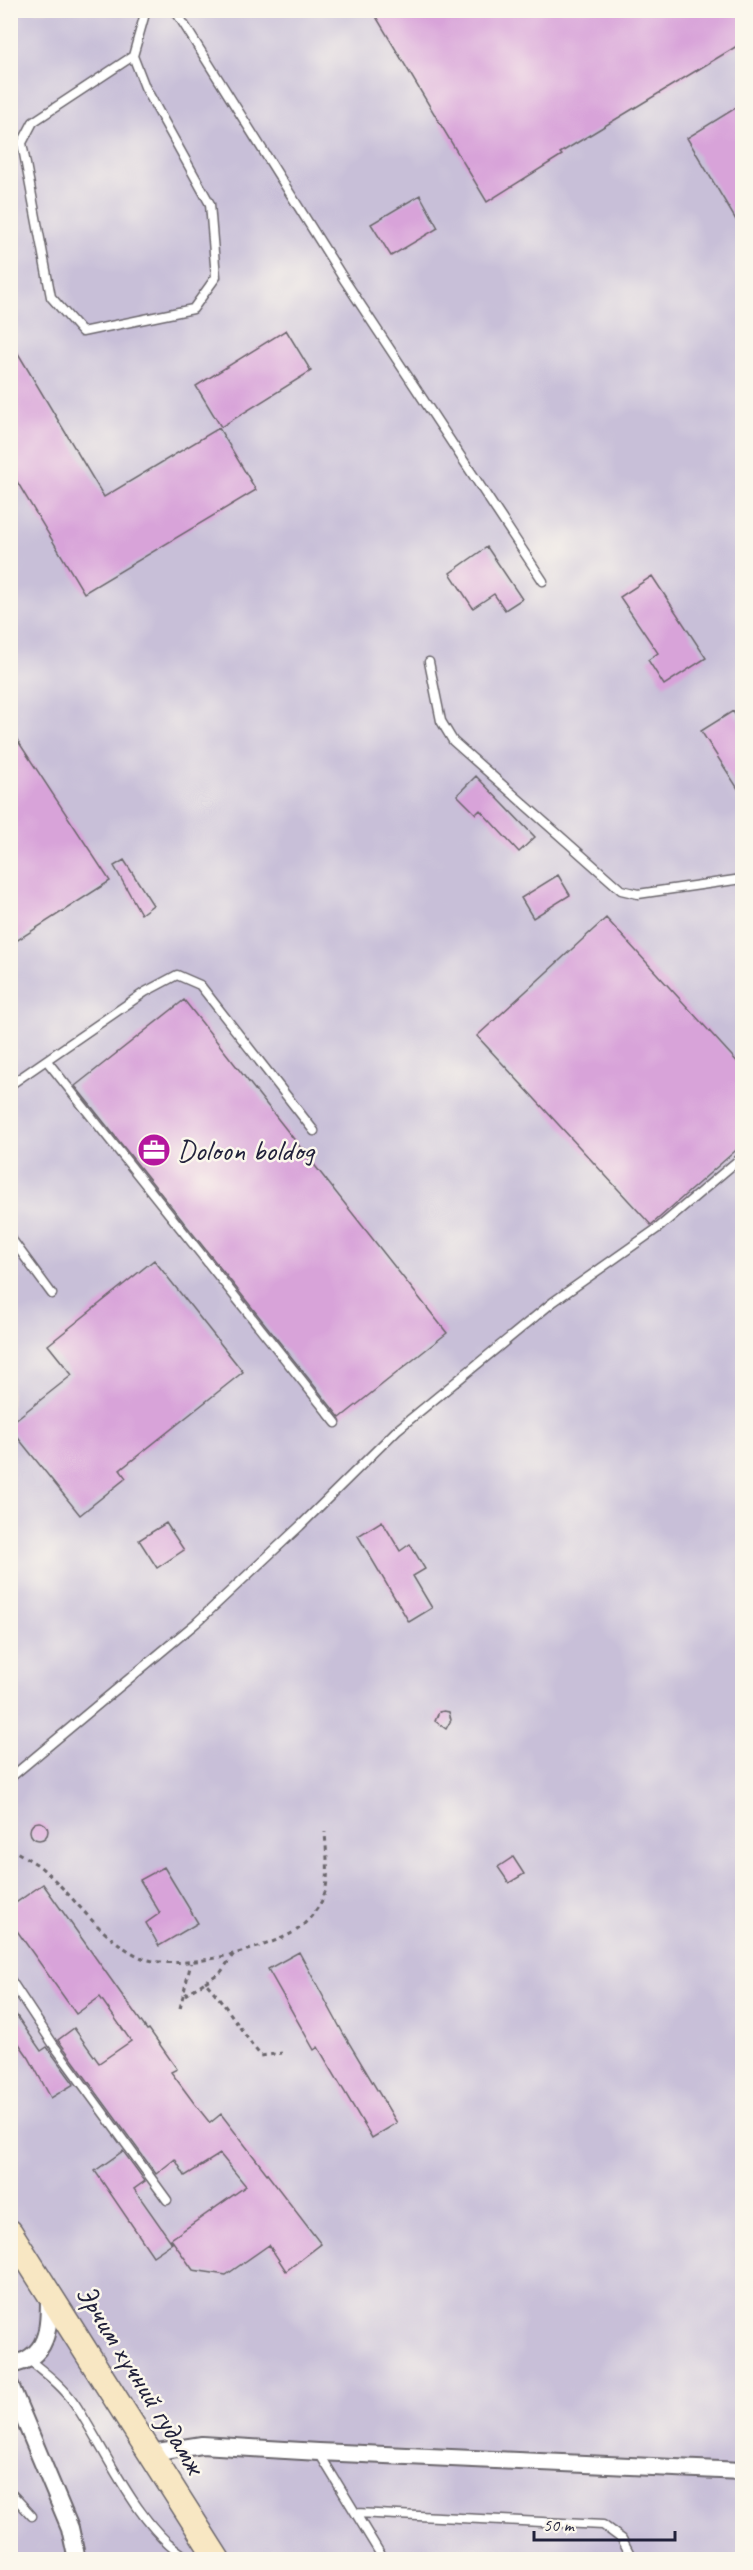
<svg xmlns="http://www.w3.org/2000/svg" width="753" height="2570" viewBox="0 0 753 2570" font-family="Caveat,sans-serif">
<rect width="100%" height="100%" fill="#fbf7ec"/>
<filter id="ink" filterUnits="userSpaceOnUse"><feTurbulence type="fractalNoise" baseFrequency=".0167" numOctaves="2"/><feDisplacementMap in="SourceGraphic" scale="12" xChannelSelector="R" yChannelSelector="G"/><feConvolveMatrix kernelMatrix="1 2 1 2 8 2 1 2 1" color-interpolation-filters="sRGB"/></filter>
<filter id="wash" filterUnits="userSpaceOnUse"><feTurbulence type="fractalNoise" baseFrequency=".008" numOctaves="4" result="noise"/><feDisplacementMap in="SourceGraphic" scale="24" xChannelSelector="R" yChannelSelector="G"/><feGaussianBlur stdDeviation="1.35" result="paint"/><feColorMatrix in="noise" values="0 0 0 0 0 0 0 0 0 0 0 0 0 0 0 0 0 1.4 0 .05"/><feComposite in="paint" operator="in"/></filter>
<g filter="url(#wash)">
<rect width="100%" height="100%" fill="#f3e3c8"/>
<!-- industrial -->
<path fill="#c8bfd8" d="M11,11H742V2559L11,2560Z"/>
<g id="blocks">
<!-- building -->
<path fill="#d8a3d9" d="M372,10H742V43L560,153L562,155L487,202Z
M742,104V230L687,138Z
M420,195L438,228L391,256L371,224Z
M286,330L311,371L221,427L196,386Z
M10,340L104,497L219,428L256,490L84,593L10,470Z
M487,547L522,599L505,610L494,594L473,608L450,573Z
M652,576L706,658L664,685L648,660L658,653L620,597Z
M733,711L742,726V795L701,731Z
M10,729L110,881L10,945Z
M476,776L535,837L519,852L480,810L476,814L457,795Z
M124,860L153,905L141,914L114,866Z
M558,875L570,895L533,918L521,898Z
M606,918L742,1067V1145L651,1225L477,1036Z
M184,1000L447,1333L340,1418L75,1086Z
M154,1260L243,1372L120,1470L126,1478L80,1515L10,1428V1424L72,1375L48,1345Z
M382,1521L400,1551L410,1544L425,1569L413,1576L432,1608L409,1622L358,1536Z
M166,1523L184,1550L157,1568L139,1540Z
M444,1711L449,1712L451,1720L446,1729L435,1721L439,1712Z
M30 1831a9 9 0 1 1 18 0a9 9 0 1 1-18 0Z
M513,1857L524,1874L509,1883L498,1867Z
M164,1867L198,1923L159,1946L146,1923L160,1913L140,1880Z
M43,1884L147,2030L149,2029L177,2069L171,2072L194,2103L210,2123L221,2114L321,2244L286,2271L269,2245L226,2275L193,2270L171,2239L246,2186L220,2154L185,2176L175,2159L156,2174L58,2040L74,2028L99,2063L131,2041L100,1997L76,2014L10,1921V1907Z
M299,1952L343,2033L397,2123L372,2138L318,2047L314,2050L268,1969Z
M10,2006L41,2051L47,2047L74,2084L51,2098L29,2058L10,2031Z
M123,2151L145,2181L134,2189L172,2243L153,2256L95,2171Z"/>
</g>
</g>
<g filter="url(#ink)">
<use href="#blocks" fill-opacity="0" stroke="#6b666c" stroke-width="1.5"/>
<g fill="none" stroke-linecap="round" stroke-linejoin="round">
<!-- service casing -->
<g stroke="#6b666c" stroke-width="11">
<path id="service" d="M175,10L345,281L543,581
M133,56L33,122L22,143L51,297L82,332L193,309L216,277L210,204L145,87L133,56L146,10
M429,662L441,721L453,741L621,890L638,894L742,879
M47,1061L336,1423
M10,1085L145,992L177,975L200,985L314,1131
M10,1237L52,1294
M10,1778L196,1623L300,1526L397,1430L553,1302L658,1228L742,1157
M10,1979L53,2044L167,2200
M28,2359C45,2373 63,2386 75,2404C105,2449 136,2523 182,2554C187,2558 194,2558 200,2560
M319,2453L384,2560
M10,2492L32,2516
M356,2513L603,2525L622,2539L633,2560"/>
</g>
<!-- minor casing -->
<g stroke="#6b666c" stroke-width="20">
<path id="minor" d="M10,2365C49,2358 49,2328 49,2296
M10,2385L70,2528L77,2560
M151,2453L202,2445L319,2452L742,2471"/>
</g>
<!-- secondary casing -->
<g stroke="#6b666c" stroke-width="27">
<path id="secondary" d="M10,2232L218,2560"/>
</g>
<!-- path -->
<path stroke="#6b666c" stroke-width="3" stroke-dasharray="4.5 4.5" stroke-linecap="butt" d="M10,1848C19,1854 29,1859 38,1865C74,1894 94,1933 138,1956C172,1974 259,1951 292,1933C301,1929 315,1913 320,1904C332,1884 326,1854 325,1832
M205,1982L221,1972L235,1952
M185,1995L205,1982C228,2006 241,2032 261,2056L282,2053
M180,2008L191,1963"/>
<!-- service -->
<use href="#service" stroke="#fff" stroke-width="8"/>
<!-- minor -->
<use href="#minor" stroke="#fff" stroke-width="16"/>
<!-- secondary -->
<use href="#secondary" stroke="#f8e7c3" stroke-width="24"/>
</g>
</g>
<!-- icons -->
<defs>
<g id="office-disc" transform="scale(1.725)"><circle r="9.5" fill="#b5179e" stroke="#fbf7ec"/><path d="M-6-3h4V-5.5h4V-3h4V5H-6ZM-1-4.5V-3h2v-1.5ZM-6 0V1H6V0Z" fill="#fff"/></g>
</defs>
<g fill-rule="evenodd">
<use href="#office-disc" x="154" y="1150"/>
</g>
<g text-anchor="middle" dominant-baseline="central" stroke-width="5" stroke-linejoin="round" paint-order="stroke">
<!-- poi labels -->
<g font-size="30" fill="#22223b" stroke="#fbf7ec" text-anchor="start">
<text x="177" y="1150">Doloon boldog</text>
</g>
<!-- street labels -->
<g font-size="30" fill="#22223b" stroke="#fbf7ec">
<text transform="translate(141 2379) rotate(58)">Эрчим хүчний гудамж</text>
</g>
</g>
<!-- margin -->
<rect width="753" height="2570" fill="none" stroke="#fbf7ec" stroke-width="36"/>
<!-- scale -->
<path d="M534 2531v9h141v-9" fill="none" stroke="#22223b" stroke-width="3"/>
<text x="543" y="2531" font-size="18" fill="#22223b" stroke="#fbf7ec" stroke-width="4.5" paint-order="stroke">50 m</text>
</svg>
